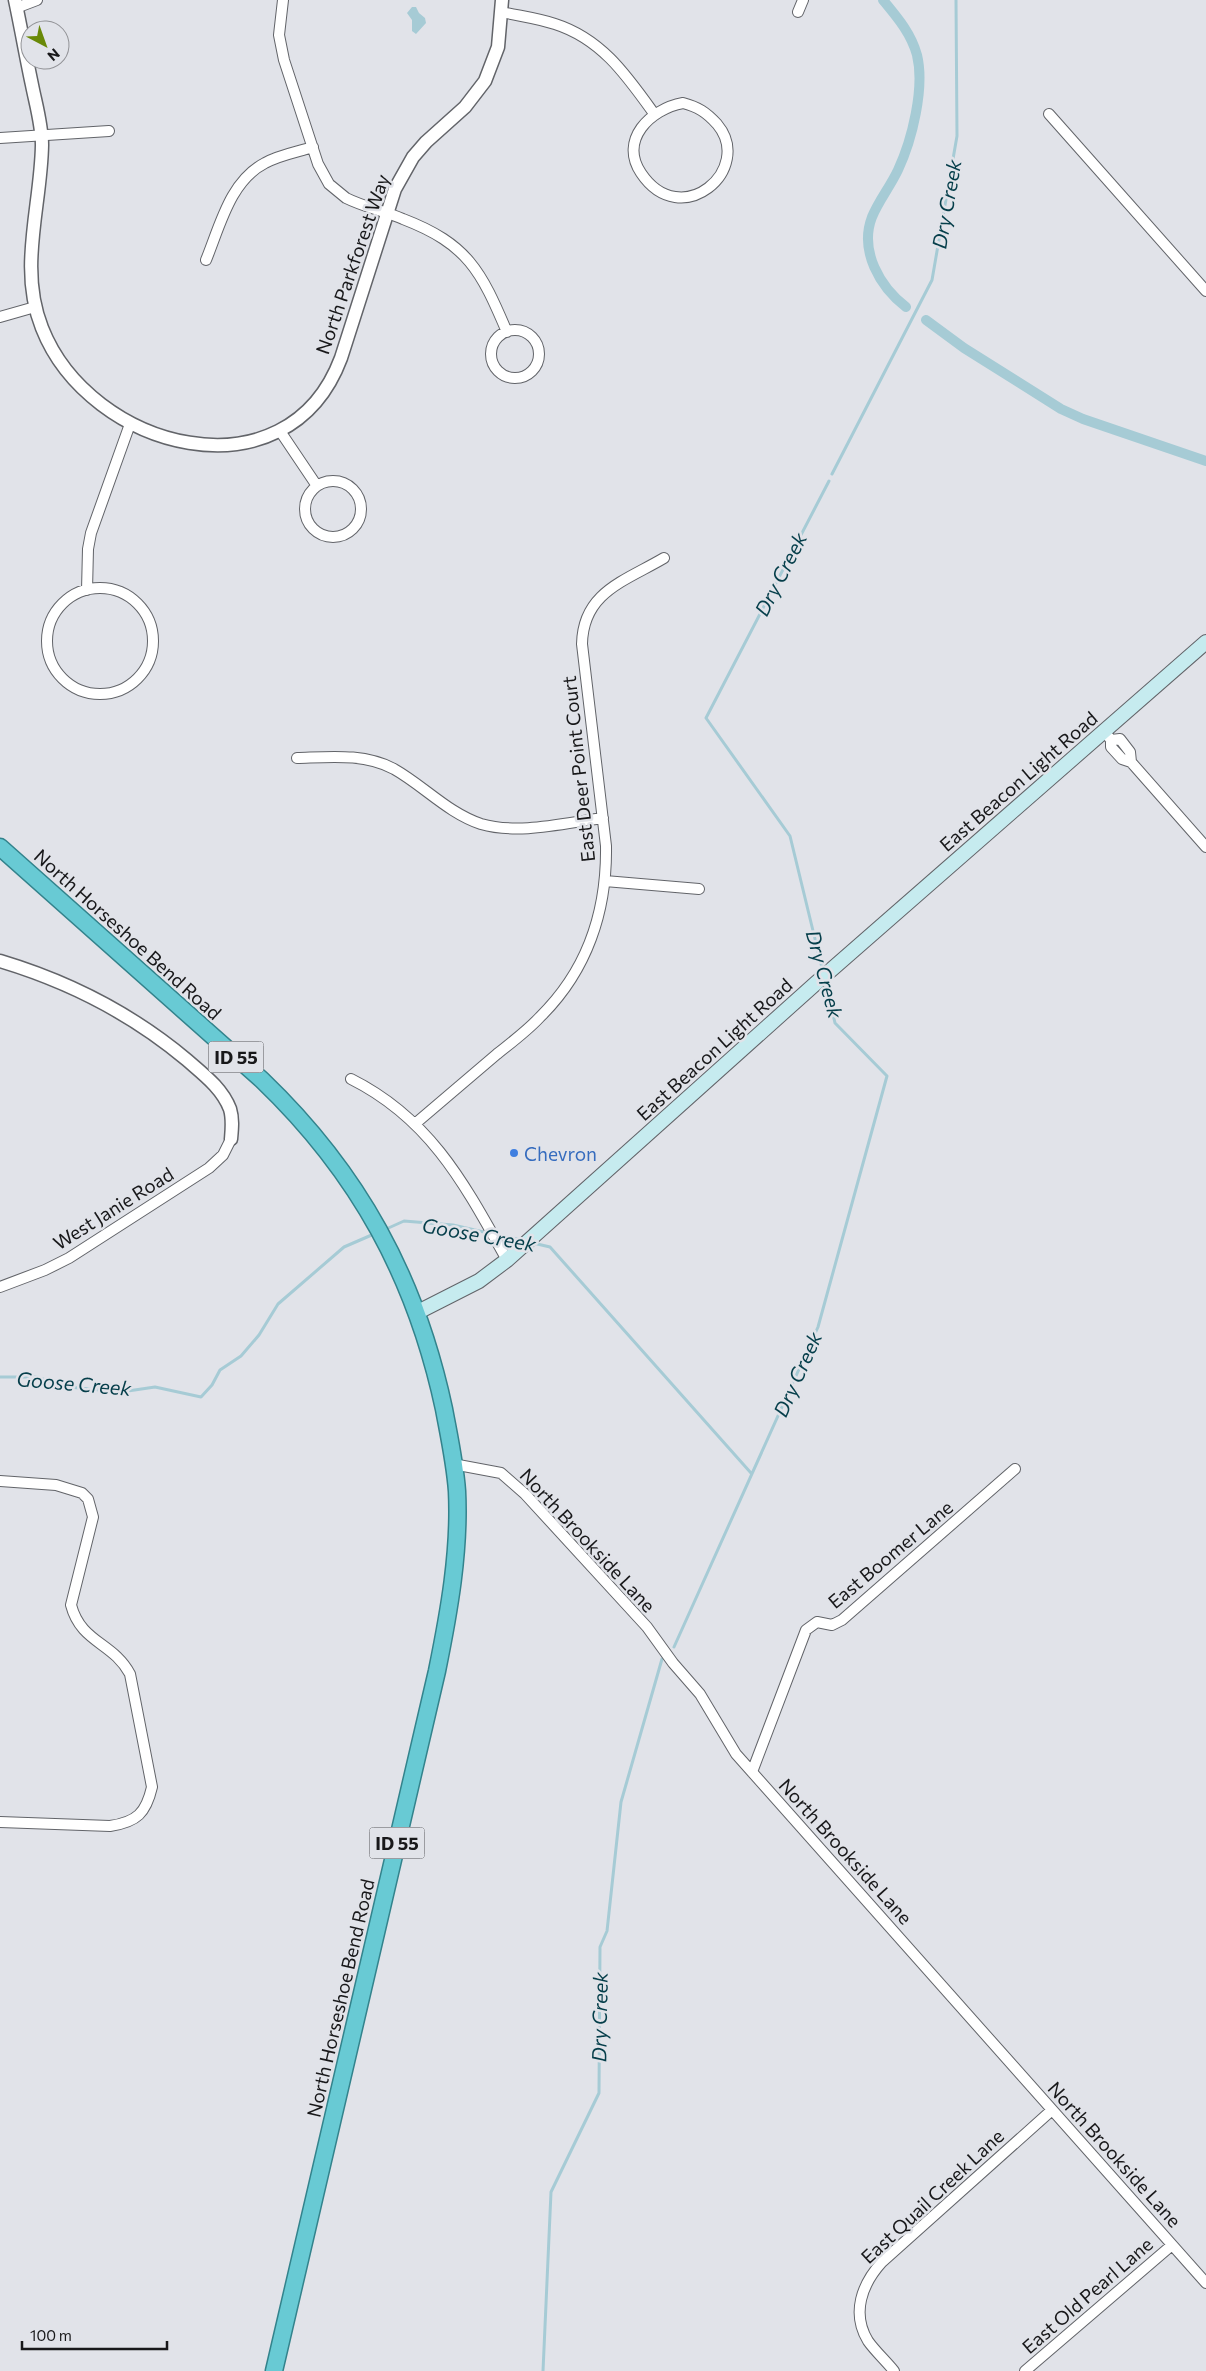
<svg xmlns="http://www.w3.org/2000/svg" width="1206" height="2371" viewBox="0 0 1206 2371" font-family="Commissioner,sans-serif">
<rect width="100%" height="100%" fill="#e1e3e9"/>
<!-- water -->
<path fill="#a6cbd5" d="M412,7H416L419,13L425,18L426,23L416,34L412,31V20L407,13Z"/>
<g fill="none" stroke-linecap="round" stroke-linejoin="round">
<!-- stream -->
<path stroke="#a6cbd5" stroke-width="3" d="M832,474L932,280L957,136L956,0
M823,972L790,836L706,718L829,481
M384,1230L404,1221L453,1225L488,1233
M497,1235L522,1240
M533,1243L550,1247L751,1473
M0,1377H36L69,1387L121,1392L155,1387L201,1397L212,1385L220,1370L241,1356L259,1335L278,1304L344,1247L374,1234
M674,1647L818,1327L887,1076L835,1023L825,980
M543,2371L551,2192L599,2093L600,1947L607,1931L621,1802L662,1659"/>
<!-- canal -->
<path stroke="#a6cbd5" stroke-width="10" d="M883,0C897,17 911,33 917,55C925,88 912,140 898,170C890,187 879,200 872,217C859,251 880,287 906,307
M926,320L964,348L1061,409L1083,419L1206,461"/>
<!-- minor casing -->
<g stroke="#626469" stroke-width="12">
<path id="minor" d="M283,0L279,35L284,60L318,164L329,184L346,198C364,207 384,211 403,219C468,244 481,271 507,332
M16,8L37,0
M502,12C519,16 537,18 555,24C602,39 627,76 655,115
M798,12L803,0
M683,103C698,107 706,112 717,124C755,169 681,233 641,173C619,140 650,109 683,103Z
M1049,114L1206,291
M0,138L109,131
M206,260C220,226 230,181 265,163C279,155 297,152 313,147
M0,317L35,307
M491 354a24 24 0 1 1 48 0a24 24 0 1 1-48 0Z
M280,431L317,486
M305 509a28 28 0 1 1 56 0a28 28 0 1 1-56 0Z
M47 641a53 53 0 1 1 106 0a53 53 0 1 1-106 0Z
M87,590L88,549L91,533L130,424
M1104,731L1111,740V747L1122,759L1131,762L1130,752L1120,739L1111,740
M297,758C330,757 364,753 394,769C424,786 448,813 481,824C519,835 564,823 603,818
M1131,762L1206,847
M605,881L699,889
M351,1079C431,1119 465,1185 507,1260
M416,1123C443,1100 470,1077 497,1054C512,1042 527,1031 540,1017C587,971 607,911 606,846L582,644C583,592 625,581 664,558
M0,1287L45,1270L69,1258L209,1168L223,1155L231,1139
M453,1464L501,1473L525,1494L647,1627L673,1663L700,1694L736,1754L1206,2283
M0,1481L56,1485L82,1493L88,1499L93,1517L71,1605C81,1643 113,1642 130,1674L152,1787C146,1813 137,1822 110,1826L0,1822
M752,1772L806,1630L817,1622L832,1625L842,1620L1015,1469
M894,2371C886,2361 875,2351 868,2341C851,2313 862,2284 882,2262L1052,2110
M1025,2371L1172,2245"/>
</g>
<!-- tertiary casing -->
<g stroke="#626469" stroke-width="15">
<path id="tertiary" d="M15,0C21,28 26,57 32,85C36,105 42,125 42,145C41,207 18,268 42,328C90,450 287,502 341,358L395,189L413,157L426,142L465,107L485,81L498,47L502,0
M0,961C70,982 131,1013 187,1060C203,1074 222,1088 230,1109C233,1119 232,1128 231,1139"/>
</g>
<!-- secondary casing -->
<g stroke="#626469" stroke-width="16">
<path id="secondary" d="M418,1312L479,1281L507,1260L815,984L1206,642"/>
</g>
<!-- trunk casing -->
<g stroke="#33838c" stroke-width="19">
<path id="trunk" d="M0,847L262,1080C359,1173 416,1278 444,1409C449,1436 455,1463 457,1491C460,1551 449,1612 437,1671L274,2371"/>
</g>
<!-- minor -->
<use href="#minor" stroke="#fff" stroke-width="10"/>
<!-- tertiary -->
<use href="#tertiary" stroke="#fff" stroke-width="12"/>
<!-- secondary -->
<use href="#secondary" stroke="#c6ebef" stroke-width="14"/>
<!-- trunk -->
<use href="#trunk" stroke="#68cad4" stroke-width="16"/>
</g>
<!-- markers -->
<circle fill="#3f7fe0" stroke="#e1e3e9" stroke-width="2" cx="514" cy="1153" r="5"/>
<g text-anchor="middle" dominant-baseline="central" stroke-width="5" stroke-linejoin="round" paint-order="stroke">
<!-- shield labels -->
<g fill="#e1e3e9" stroke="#545558" stroke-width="1">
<rect x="208.5" y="1041.5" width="55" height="31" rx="4"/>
<rect x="369.5" y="1827.5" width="55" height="31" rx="4"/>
</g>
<g font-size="18" font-weight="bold" fill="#18181a">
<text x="236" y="1057">ID 55</text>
<text x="397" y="1843">ID 55</text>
</g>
<!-- street labels -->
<g font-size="19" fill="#18181a" stroke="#e1e3e9">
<text transform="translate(352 264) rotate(-71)">North Parkforest Way</text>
<text transform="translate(578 769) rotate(-96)">East Deer Point Court</text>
<text transform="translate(1018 781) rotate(-41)">East Beacon Light Road</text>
<text transform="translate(128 934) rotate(42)">North Horseshoe Bend Road</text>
<text transform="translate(714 1049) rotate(-42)">East Beacon Light Road</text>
<text transform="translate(113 1208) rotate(-32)">West Janie Road</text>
<text transform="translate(588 1540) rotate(47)">North Brookside Lane</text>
<text transform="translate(890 1554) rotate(-40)">East Boomer Lane</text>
<text transform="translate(846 1851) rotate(48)">North Brookside Lane</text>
<text transform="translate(340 1998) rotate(-77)">North Horseshoe Bend Road</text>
<text transform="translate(1115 2154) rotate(48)">North Brookside Lane</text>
<text transform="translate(932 2196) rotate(-43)">East Quail Creek Lane</text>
<text transform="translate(1087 2295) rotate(-41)">East Old Pearl Lane</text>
</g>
<!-- shop labels -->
<g font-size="19" fill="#366cbe" stroke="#e1e3e9" text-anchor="start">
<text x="524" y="1153">Chevron</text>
</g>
<!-- water labels -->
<g font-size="20" font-style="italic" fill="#053e4a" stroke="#e1e3e9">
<text transform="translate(946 204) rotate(-80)">Dry Creek</text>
<text transform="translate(780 574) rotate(-63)">Dry Creek</text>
<text transform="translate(825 974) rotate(75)">Dry Creek</text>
<text transform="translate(479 1234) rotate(10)">Goose Creek</text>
<text transform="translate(797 1374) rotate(-66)">Dry Creek</text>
<text transform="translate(74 1383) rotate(5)">Goose Creek</text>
<text transform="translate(599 2017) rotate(-89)">Dry Creek</text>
</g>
</g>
<!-- north arrow -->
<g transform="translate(45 45) rotate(139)"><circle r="24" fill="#e1e3e9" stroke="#919296"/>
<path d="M0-4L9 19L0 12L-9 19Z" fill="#698907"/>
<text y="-8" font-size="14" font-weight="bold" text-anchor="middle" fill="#18181a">N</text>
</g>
<!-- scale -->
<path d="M22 2341v8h145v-8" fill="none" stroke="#18181a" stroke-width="2.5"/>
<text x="30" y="2341" font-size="15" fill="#18181a" stroke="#e1e3e9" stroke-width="4" paint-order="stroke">100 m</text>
</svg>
